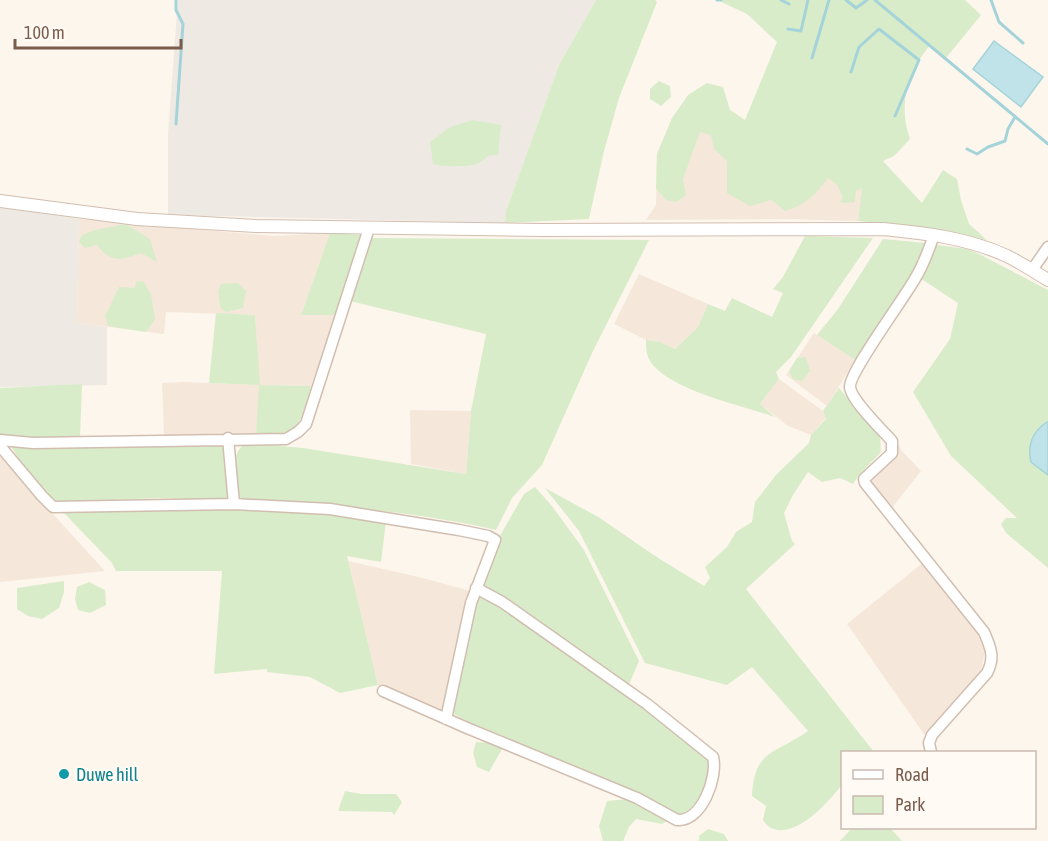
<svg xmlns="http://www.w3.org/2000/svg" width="1048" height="841" viewBox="0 0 1048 841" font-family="'Asap Condensed',sans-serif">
<rect width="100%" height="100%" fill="#fdf6ec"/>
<!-- residential -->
<path fill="#f5e8da" d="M672,118L865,169L858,221L785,219L646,220L656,205L657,156Z
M79,219L274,236L330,233L301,315H336L311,386L260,385L256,434L164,435L162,383L184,382L259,385L255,315L166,312L164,334L77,323Z
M639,274L708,304L698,327L675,349L660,342L646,340L614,324Z
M814,333L855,360L827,406L786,375Z
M779,379L823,411L826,418L811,435L788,426L760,404Z
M410,410L471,411L466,474L411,464Z
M899,444L901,450L921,471L891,509L868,484L870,476L894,458Z
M0,456L105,571L0,582Z
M348,561L419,577L471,591L445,708L442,712L378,685Z
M925,561L979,635L985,651L981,671L926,737L847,624Z"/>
<!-- industrial -->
<path fill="#efe9e4" d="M178,0H596L559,65L506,211L505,223L168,215V134Z
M0,206L79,219L77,323L107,327V385L0,387Z"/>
<!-- green -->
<path fill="#d8ecc9" d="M596,0H655L657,2L619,98L604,151L589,219L505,223L506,211L559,65Z
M717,0H965L981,15L946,58L930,45C907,73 898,105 910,139L894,156L883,161L922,203L943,170L957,179L961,200L969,224L987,240L943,230L858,221L862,188L856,191L855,202L845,203L840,202L843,198L837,185L828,178C816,195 805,205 785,211L772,200L750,206L727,193V161L714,149L711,135L700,132L683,179L686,195L677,202L666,200L656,189L657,154L672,118L688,95L707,83L723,87L730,110L745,120L777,42L747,14Z
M659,81L670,86L671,97L661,106L650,99V89Z
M473,120L501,125L498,155C483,155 487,160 476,164C468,167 441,167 433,164L430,142L450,127Z
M126,224L150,239L157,262L141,253C122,260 111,264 97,245L85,248L79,242L82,235L95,230Z
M330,233L361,235L362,240L336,315H301Z
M805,236L873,238L791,357L776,372L779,379L760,404L775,417C744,406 664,389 649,359C646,353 646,346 646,340L660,342L675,349L698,327L708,304L725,311L732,298L772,317L783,293L773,289L783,277Z
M371,238L649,240L593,351L542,465L512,498L496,530C414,511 330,505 246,501L236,495C236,476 229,454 246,443L303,448L466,474L471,411L486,334L350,301Z
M883,239L926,243L911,279L880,320L855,360L817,335L838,309Z
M937,245L967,249L977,253L1048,290V568L1006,533L1001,524L1006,518H1017L951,456L913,392L950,339L958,303L920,278Z
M143,281L151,294L155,319L146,332L108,326L105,316L119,287L135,288L136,282Z
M238,283L246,291L243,308L226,312L220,307L218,291L221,284Z
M216,313L255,315L260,385L311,386C307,401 302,429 285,434C276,437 265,434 256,434L259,385L209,383Z
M806,357L810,371L802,381L793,379L789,371L797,358Z
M82,384L80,438L0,436V388Z
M839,388L880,436L881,452L859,475L853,484L840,478L822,482L808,472L793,495L784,513L792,541L795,544L746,589L874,752H842V785C828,802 798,837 774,829C769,828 766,824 763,820L766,806L752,796C754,749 776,754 808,731L752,667L727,685L645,663L579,531L545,488L600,518L655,556L704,586L710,578L705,567L727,547L736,532L752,522L755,502L776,475L809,443L811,435L826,419L823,411Z
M10,445L223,446L228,495L225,500L158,498L61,502L49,498L24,467Z
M535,487L552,506L584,550L639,661L628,687L480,587L501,534L524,494Z
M219,506L304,511L386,521L381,562L347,556L378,685L340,693L310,677L267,672V669L214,674L222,571H116L112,563L64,513L66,510Z
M64,581V592L59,608L42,619L28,616L17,609V588Z
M89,582L105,590L106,605L90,613L78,610L75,599L77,587Z
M477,593L486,597L637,701L708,757C714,780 703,802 684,815L675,814L644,795L494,734L471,724L454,714L452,704Z
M476,742L492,743L502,749L489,772L477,767L473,753Z
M345,791L362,794H396L402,802L394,815L392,812L338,811Z
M629,799L667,821L662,824L636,819L629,827L623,841H603L599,826L607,801Z
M852,828H890L902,841H840Z
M708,829L724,834L728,841H699V836Z"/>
<!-- water -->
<path fill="#bfe3e8" stroke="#a5d3da" stroke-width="1.5" d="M994,41L1043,77L1021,107L973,69Z
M1047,422H1048V475L1031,462C1027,445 1032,432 1047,422Z"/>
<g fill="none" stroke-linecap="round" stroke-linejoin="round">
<!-- stream -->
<path stroke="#a5d3da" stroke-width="3" d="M717,0H721
M781,0L789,4
M846,0L856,8L867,0
M875,0L1048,144
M991,0L999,22L1023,43
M788,29L801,31L808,0
M812,58L829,0
M851,72L859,47L879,29L919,60L895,116
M176,124L183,24L176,10V0
M967,149L977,154L988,147L1005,141L1008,129L1015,117"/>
<!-- minor casing -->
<g stroke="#d1beb0" stroke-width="13">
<path id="minor" d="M1032,270L1048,247
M228,438L234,504
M0,440L33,443L286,439L298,432L306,424L369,228
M0,446L42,496L53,507L234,504L330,509L459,530L488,536L495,540L471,603L446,719
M383,691L467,728L637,798L677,820C702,822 718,777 713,757L647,704L502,602L476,588
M931,752L929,743L932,735L987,673C995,658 991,648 984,632L865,483L864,479L892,453V441C882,430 851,400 850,387C849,372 906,296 916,277C924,264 929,249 934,235"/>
</g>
<!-- tertiary casing -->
<g stroke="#d1beb0" stroke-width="14">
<path id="tertiary" d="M0,201L137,219L256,226L542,230L883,229C925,233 968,238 1007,256C1021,263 1035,272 1048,280"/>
</g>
<!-- minor -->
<use href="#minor" stroke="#fff" stroke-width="10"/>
<!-- tertiary -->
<use href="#tertiary" stroke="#fff" stroke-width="12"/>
</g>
<!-- markers -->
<circle fill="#0f9aa8" stroke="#fffaf3" stroke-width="2" cx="64" cy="774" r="6"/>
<g text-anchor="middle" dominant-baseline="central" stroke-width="4.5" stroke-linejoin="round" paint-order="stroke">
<!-- culture labels -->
<g font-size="18" fill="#0d838f" stroke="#fffaf3" text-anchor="start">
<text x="76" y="774">Duwe hill</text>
</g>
</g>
<!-- legend -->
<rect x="841" y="751" width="195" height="78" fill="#fffaf3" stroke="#cabbb1" stroke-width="1.5"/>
<rect x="853" y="770" width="30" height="9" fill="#ffffff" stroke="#cabbb1" stroke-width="1.5"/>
<text x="895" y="781" font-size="18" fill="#7a5c4d">Road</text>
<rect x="853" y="796" width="30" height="18" fill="#d8ecc9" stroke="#cabbb1" stroke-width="1.5"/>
<text x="895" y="811" font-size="18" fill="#7a5c4d">Park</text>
<!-- scale -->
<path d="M15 39v9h166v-9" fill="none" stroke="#7a5c4d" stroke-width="3"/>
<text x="24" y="39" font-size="18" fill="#7a5c4d" stroke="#fffaf3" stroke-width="4.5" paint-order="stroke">100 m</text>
</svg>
